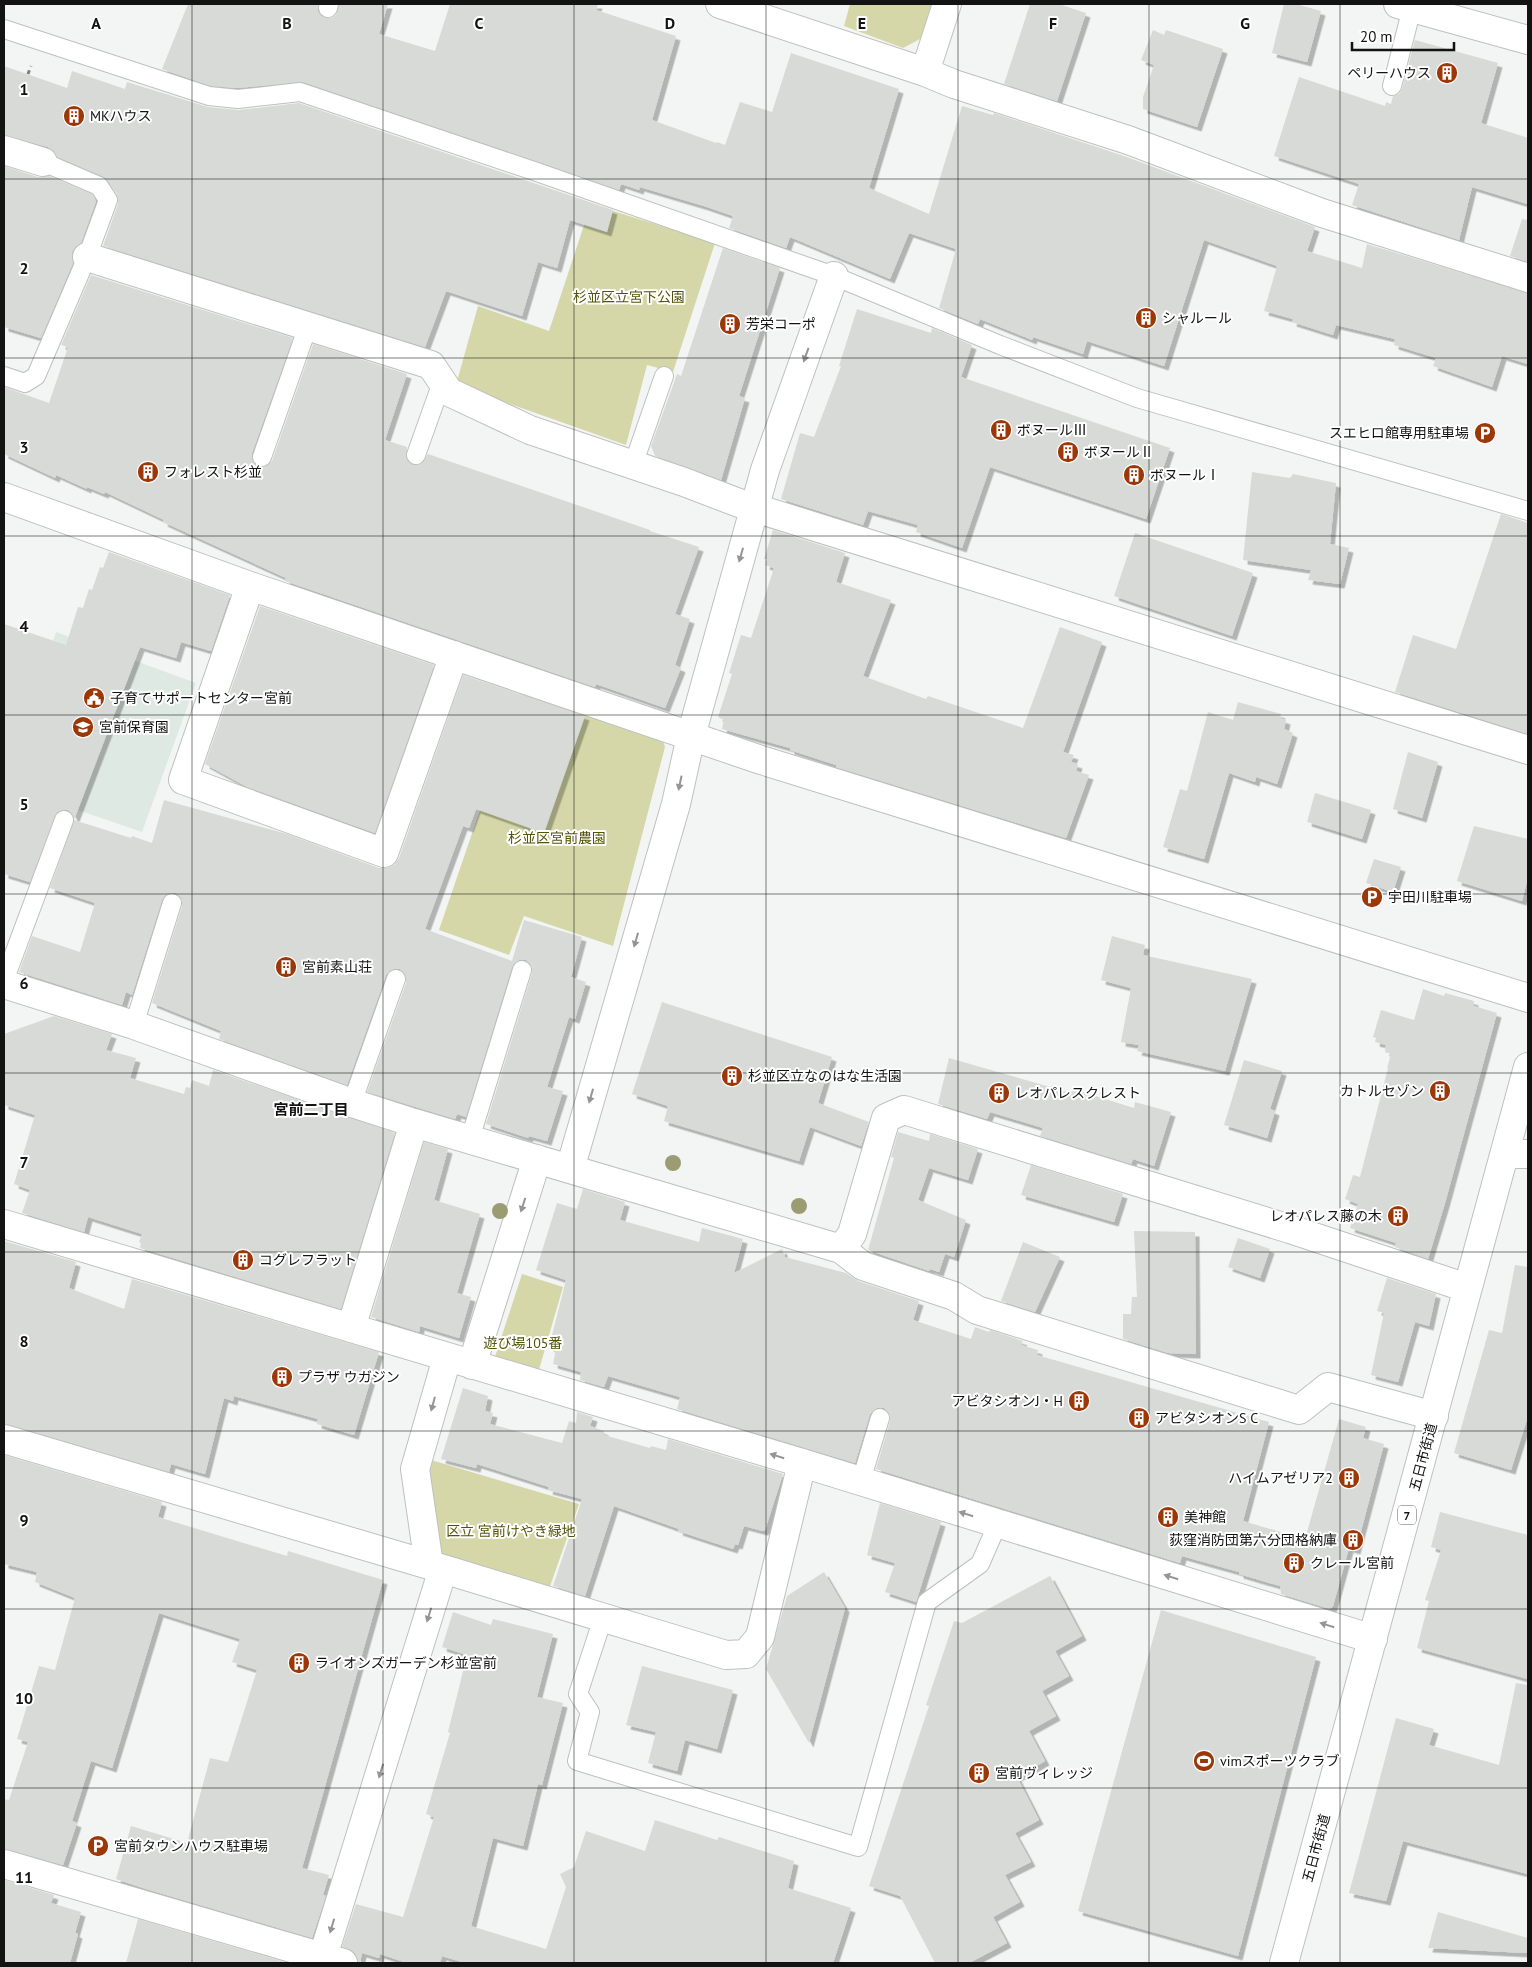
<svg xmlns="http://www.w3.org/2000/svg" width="1532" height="1967" viewBox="0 0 1532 1967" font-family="'PT Sans','Noto Sans JP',sans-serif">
<defs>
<filter id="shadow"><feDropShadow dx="4.5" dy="4.5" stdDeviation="0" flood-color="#0004"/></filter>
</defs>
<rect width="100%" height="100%" fill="#f2f5f3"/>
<!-- built -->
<path fill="#dfe9e3" d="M56,632L196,683L142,832L5,785Z"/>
<!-- green -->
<path fill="#d5d7a9" d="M850,4H933L920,39L903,48L844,26Z
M591,204L715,243L673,372L647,365L626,445L456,385L478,306L549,331Z
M520,693L662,738L665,747L613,946L524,916L509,955L439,930Z
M522,1274L563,1287L538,1373L494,1360Z
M431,1460L579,1504L549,1589L442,1556L426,1475Z"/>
<!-- building -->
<path fill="#d8dad7" filter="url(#shadow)" d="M188,4H318V11L321,16L326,18H331L336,15L339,4H388L379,34L435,51L450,4H598L596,10L676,36L652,120L716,143L717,142L725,145L740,102L772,112L791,53L899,89L869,188L929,214L962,106L993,115L994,113L1124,156L1315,227L1307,251L1362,268L1367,244L1528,293V364L1502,356L1492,387L1433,366L1436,358L1394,345L1395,339L1336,325L1333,335L1292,322L1293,319L1264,311L1277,266L1204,240L1164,366L1087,341L1083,354L1033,337L1032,340L980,319L978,324L939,308L956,249L909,233L890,279L790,237L786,248L729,228L733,216L704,206L640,187L639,190L621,184L619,190L303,82L238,88L211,86L162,69Z
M1030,4H1059L1086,13L1057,101L1004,84Z
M1284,4H1296L1321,11L1307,62L1272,53Z
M1153,30L1164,35L1166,30L1223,49L1197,127L1143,109V97L1154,65L1141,60Z
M1415,40L1498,63L1481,123L1528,138V204L1472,187L1459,240L1352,205L1359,184L1274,156L1299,77L1385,106L1386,102L1391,104L1393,96L1399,94L1402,89Z
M4,66L67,88L72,71L125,89L127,82L208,107L239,110L299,103L613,210L607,232L570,220L557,268L538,262L522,316L446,291L425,347L103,246L118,204L117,194L104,177L57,157L54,151L48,147L4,135Z
M4,166L38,177L49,176L92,194L96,201L81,243L76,246L72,252L73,263L41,338L4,327Z
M1522,219L1528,220V262L1510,256Z
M723,248L780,268L739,396L745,398L721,480L655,456L651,446L677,374L681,376Z
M91,275L293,338L252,453V459L258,467H264L272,461L313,344L407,374L385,440L407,447L406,457L412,465H417L422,463L428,454L650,530V531L699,547L675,614L690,619L675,665L681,668L665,708L596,684L595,687L285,581L286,578L163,522L164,520L105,492L104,494L87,487V489L56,475L55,478L4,454V387L49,403L68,347L61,345Z
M857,309L931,333L932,328L972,345L961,377L1170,448L1146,519L990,467L962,548L916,532L918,525L868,511L863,525L781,499L800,433L814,437L841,366H839Z
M1252,472L1290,478L1293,474L1336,483L1330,544L1349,548L1340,584L1308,580L1311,570L1243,560Z
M1501,514L1528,523V734L1395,692L1413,635L1456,649Z
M773,530L845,553L836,582L891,600L863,676L926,699L928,696L1023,728L1060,627L1102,642L1063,752L1074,755L1071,762L1078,764L1076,771L1089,775L1066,838L836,767V765L790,750V748L722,729L724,720L718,717L732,674L729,673L741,635L751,638L774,568L765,565L767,559H764Z
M1135,533L1253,573L1232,636L1114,596Z
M109,552L230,595L211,651L181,642L176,658L140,647L74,820L72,814L68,810H63L57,812L30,882L4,874V624L66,645L78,607L83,608L89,589L92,590L100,567L103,568Z
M260,606L434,665L375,833L247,787L205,764Z
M463,675L585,716L544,833L476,809L469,828L463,826L425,929L512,961L524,920L582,937L571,977L586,982L575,1019L569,1017L547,1087L563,1091L547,1141L529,1136L528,1138L486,1124L532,973V967L526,960H519L512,967L466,1117L457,1114L455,1119L367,1092L406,983V977L400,969H394L386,975L347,1085L219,1039L221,1031L152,1003L182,906V900L176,893H169L162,900L132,995L126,992L122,1005L19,972L32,936L80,952L95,903L50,888L74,820L131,838L132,836L152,843L164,800L287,834L379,868H386L394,865L399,858Z
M1238,702L1281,714L1280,718L1286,720L1284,729L1293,733L1277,784L1256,777L1255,782L1229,773L1204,859L1163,847L1180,789L1187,791L1208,712L1233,720Z
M1408,752L1438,762L1422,818L1393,809Z
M1315,793L1371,810L1362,839L1307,822Z
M1474,826L1528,839V877L1522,901L1457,881Z
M1374,859L1401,867L1393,892L1366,883Z
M1112,936L1145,945L1143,955L1252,979L1225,1071L1137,1051L1139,1045L1121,1042L1131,988L1101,980Z
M1423,989L1444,996L1445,993L1474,1001V1006L1497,1013L1445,1203L1428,1259L1395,1247L1396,1243L1350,1228L1358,1204L1345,1199L1353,1175L1360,1177L1388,1068H1387L1391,1054L1385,1052L1386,1045L1375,1042L1376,1038L1373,1037L1381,1010L1414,1020Z
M662,1002L832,1057L818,1103L869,1122L861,1146L810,1127L799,1161L664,1121L668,1106L632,1094Z
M54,1016L112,1034L106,1050L136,1058L130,1078L184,1094L186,1087L190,1088L192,1080L209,1086L213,1070L395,1133L341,1309L140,1248L141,1243L139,1242L142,1234L88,1217L84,1232L22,1213L30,1190L14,1184L35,1115L4,1105V1034Z
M949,1058L1071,1093L1073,1089L1134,1108L1135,1102L1171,1112L1154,1166L1133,1159L1131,1164L1040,1136L1043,1128L990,1112L987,1119L938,1104Z
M1244,1060L1282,1071L1270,1109L1275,1111L1267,1138L1224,1125Z
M898,1132L929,1141L930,1134L978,1149L968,1180L929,1168L918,1200L966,1220L954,1257L945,1254L939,1272L930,1269L929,1271L868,1250L894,1158L891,1157Z
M424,1142L448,1149L434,1200L480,1214L457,1293L471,1297L459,1338L420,1326L419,1332L371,1317Z
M1031,1165L1123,1194L1114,1222L1021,1195Z
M583,1189L625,1202L620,1220L699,1242L702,1228L743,1239L734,1273L782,1249L785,1257L846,1273L858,1281L919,1301L913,1320L971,1339L975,1327L989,1332L990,1330L1023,1341L1021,1345L1038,1350L1037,1355L1269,1422L1243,1521L1305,1539L1339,1419L1366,1427L1363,1438L1384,1444L1356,1550L1349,1548L1333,1606L1330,1609L1281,1594L1280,1586L1239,1574V1572L1182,1556L1180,1563L876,1469L890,1421V1415L884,1408H877L870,1414L855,1463L677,1409L680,1397L608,1376L604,1387L580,1380L581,1372L553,1364L556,1349L549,1347L566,1280L536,1270L557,1203L577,1209Z
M1134,1231L1195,1232L1196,1354L1168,1353L1123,1339V1314H1131L1132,1297H1137Z
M1238,1238L1270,1249L1260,1278L1228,1267Z
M4,1241L76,1262L69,1288L124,1309L132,1279L379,1352L354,1435L317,1424L318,1419L234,1396L233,1401L224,1398L205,1474L171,1464L169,1472L4,1424Z
M1023,1242L1060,1257L1035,1312L1001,1301Z
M1515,1265L1528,1267V1416L1511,1470L1454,1453L1489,1330L1502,1333Z
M1387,1278L1436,1294L1429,1326L1415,1322L1398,1382L1371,1375L1384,1313L1377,1311Z
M463,1388L488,1396L485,1411L493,1413L490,1424L562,1443L569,1421L576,1423L577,1412L593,1417L590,1426L604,1431V1435L650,1448L651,1446L666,1450L668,1439L783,1474L765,1530L763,1531L744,1526L738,1545L735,1544L733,1549L678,1531L679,1529L614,1506L585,1596L553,1586L582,1499L548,1490L549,1487L477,1464L476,1468L441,1459Z
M4,1455L162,1502L158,1517L287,1556L288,1551L383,1580L302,1868L329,1875L323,1895L326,1896L312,1938L146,1889L116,1879L131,1826L187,1843L210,1758L228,1762L257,1670L232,1662L240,1639L159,1613L112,1768L91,1761L72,1821L77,1823L63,1865L4,1849V1799L9,1800L28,1742L17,1739L39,1666L55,1670L75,1598L35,1582L37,1572L4,1564Z
M880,1503L941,1522L916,1602L885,1592L895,1563L867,1555Z
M1440,1512L1528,1535V1679L1417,1648L1429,1601L1425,1600L1441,1550L1431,1547Z
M824,1572L845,1608L809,1743L766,1669L787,1596Z
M1050,1576L1082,1636L1055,1651L1069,1676L1042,1691L1056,1716L1029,1731L1045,1761L1017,1777L1039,1820L1015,1833L1031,1862L1005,1875L1020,1902L993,1917L1007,1943L969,1963H935L900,1896L869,1886L929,1706L926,1705L954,1621L962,1623Z
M1161,1610L1316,1657L1238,1956L1078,1911Z
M453,1612L491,1625L493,1619L553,1634L537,1697L563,1703L542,1785L538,1784L523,1846L493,1838L471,1926L546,1949L566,1887L560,1874L574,1867L586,1831L645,1851L655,1820L717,1840L719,1837L794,1861L788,1888L851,1908L833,1963H465L442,1956L440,1963H407L380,1954L379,1958L362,1953L360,1963H358L355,1953L342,1947L356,1904L403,1917L434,1817L426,1814L450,1733L448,1732L467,1655L442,1647Z
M642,1666L733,1690L717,1749L685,1740L677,1771L648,1763L656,1732L626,1725Z
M1516,1683L1528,1685V1874L1403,1841L1386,1901L1349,1893L1396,1718L1434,1729L1429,1745L1499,1765Z
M4,1880L54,1895L51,1903L81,1912L75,1933L78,1934L70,1963H4Z
M1438,1912L1528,1938V1953L1428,1948Z
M138,1919L288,1963H126Z"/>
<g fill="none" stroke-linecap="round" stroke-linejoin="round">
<!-- lane casing -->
<g stroke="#bec1bf" stroke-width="20">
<path id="lane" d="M328,8L329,4
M4,29L209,96L238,99L300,92L534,171L834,276L1000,345L1137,398L1528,511
M1392,86L1412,8
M4,376L25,383L36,376L87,257L108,200L99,186L43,162
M416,455L442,382
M262,457L308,326
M633,465L664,376
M4,981L64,820
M134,1025L172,903
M352,1103L396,979
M470,1139L522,970
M861,1481L880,1418
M603,1618L578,1694L590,1712L577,1761L858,1847L927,1602L980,1564L998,1523"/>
</g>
<!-- street casing -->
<g stroke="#bec1bf" stroke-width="30">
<path id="street" d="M720,4L925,72L954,84L1128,140L1322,213L1528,278
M1398,4L1528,40
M925,72L947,4
M4,150L43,162
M87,257L431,365L449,392L530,430L684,482L739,503L1528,750
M4,497L250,586L758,759L1528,998
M250,586L183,780L384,853L454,655
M4,984L134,1025L352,1103L414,1123L841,1249L852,1234L886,1118L904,1110L1290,1229L1467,1288
M1505,1154H1528
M570,1169L676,804L691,736L765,470L834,276
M4,1224L802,1463L1373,1639
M841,1249L863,1266L954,1296L977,1310L1299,1410L1328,1387L1434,1416
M351,1328L414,1123
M472,1365L537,1159
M4,1439L453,1572L726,1655L746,1654L760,1637L802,1463
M429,1565L415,1469L447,1358
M4,1864L343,1963
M321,1963L443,1569"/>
</g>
<!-- primary casing -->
<g stroke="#bec1bf" stroke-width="30">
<path id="primary" d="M1284,1963L1528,1067"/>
</g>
<!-- path -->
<path stroke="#7e807f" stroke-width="3" stroke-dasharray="4 4" stroke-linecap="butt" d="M28,74L31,66"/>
<!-- lane -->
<use href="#lane" stroke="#fff" stroke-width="18"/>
<!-- street -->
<use href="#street" stroke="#fff" stroke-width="28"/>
<!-- primary -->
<use href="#primary" stroke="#fff" stroke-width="28"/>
</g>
<!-- trees -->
<g fill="#9b9c72">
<circle cx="673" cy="1163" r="8"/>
<circle cx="799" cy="1206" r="8"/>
<circle cx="500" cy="1211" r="8"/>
</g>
<!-- one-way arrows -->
<defs><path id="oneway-solid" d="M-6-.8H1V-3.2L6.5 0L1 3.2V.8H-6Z" transform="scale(1.25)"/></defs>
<g fill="#949594">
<use href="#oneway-solid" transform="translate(806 355) rotate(110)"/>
<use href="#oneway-solid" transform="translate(741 555) rotate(106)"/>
<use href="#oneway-solid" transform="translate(680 783) rotate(102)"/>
<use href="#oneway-solid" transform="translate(636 940) rotate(106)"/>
<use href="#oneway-solid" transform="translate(591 1096) rotate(106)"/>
<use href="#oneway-solid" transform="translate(523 1205) rotate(108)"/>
<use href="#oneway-solid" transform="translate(433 1404) rotate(105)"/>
<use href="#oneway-solid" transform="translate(777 1456) rotate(-163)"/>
<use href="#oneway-solid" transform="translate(966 1514) rotate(-163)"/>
<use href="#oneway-solid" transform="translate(1171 1577) rotate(-163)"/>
<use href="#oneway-solid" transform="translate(429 1615) rotate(107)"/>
<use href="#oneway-solid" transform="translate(1327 1625) rotate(-163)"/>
<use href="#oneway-solid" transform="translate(381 1771) rotate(107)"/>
<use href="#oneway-solid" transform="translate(332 1926) rotate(107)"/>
</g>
<!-- grid -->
<path fill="none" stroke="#121312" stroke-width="1" stroke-opacity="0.55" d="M192,4V1963M383,4V1963M574,4V1963M766,4V1963M958,4V1963M1149,4V1963M1340,4V1963M4,179H1528M4,358H1528M4,536H1528M4,715H1528M4,894H1528M4,1073H1528M4,1252H1528M4,1431H1528M4,1609H1528M4,1788H1528"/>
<!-- icons -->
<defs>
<g id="building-disc" transform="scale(1.125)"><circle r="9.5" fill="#9c3708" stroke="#fff"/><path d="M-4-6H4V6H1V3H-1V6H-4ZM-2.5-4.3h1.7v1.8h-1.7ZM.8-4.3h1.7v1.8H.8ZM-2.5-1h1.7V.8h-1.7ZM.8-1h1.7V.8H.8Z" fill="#fff"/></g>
<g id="parking-disc" transform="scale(1.125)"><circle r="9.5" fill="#9c3708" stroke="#fff"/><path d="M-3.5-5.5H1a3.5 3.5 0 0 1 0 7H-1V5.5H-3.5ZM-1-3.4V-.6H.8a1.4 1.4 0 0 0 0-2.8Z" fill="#fff"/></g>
<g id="civic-disc" transform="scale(1.125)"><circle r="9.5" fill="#9c3708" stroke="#fff"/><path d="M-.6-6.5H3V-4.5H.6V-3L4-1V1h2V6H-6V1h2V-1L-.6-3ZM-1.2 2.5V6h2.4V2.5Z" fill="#fff"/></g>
<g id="school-disc" transform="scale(1.125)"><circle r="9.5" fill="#9c3708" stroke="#fff"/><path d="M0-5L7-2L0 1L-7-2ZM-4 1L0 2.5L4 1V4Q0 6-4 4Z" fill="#fff"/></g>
<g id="stadium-disc" transform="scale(1.125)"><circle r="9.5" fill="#9c3708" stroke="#fff"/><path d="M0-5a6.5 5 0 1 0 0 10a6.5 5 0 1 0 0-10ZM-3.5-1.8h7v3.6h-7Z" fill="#fff"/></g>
</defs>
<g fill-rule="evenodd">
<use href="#building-disc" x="1447" y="73"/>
<use href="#building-disc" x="74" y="116"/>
<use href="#building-disc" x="1146" y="318"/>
<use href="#building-disc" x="730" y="324"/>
<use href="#building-disc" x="1001" y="430"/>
<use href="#parking-disc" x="1485" y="433"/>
<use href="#building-disc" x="1068" y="452"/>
<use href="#building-disc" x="148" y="472"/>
<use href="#building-disc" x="1134" y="475"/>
<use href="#civic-disc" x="94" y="698"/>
<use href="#school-disc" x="83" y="727"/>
<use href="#parking-disc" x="1372" y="897"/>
<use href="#building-disc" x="286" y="967"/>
<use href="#building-disc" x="732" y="1076"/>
<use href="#building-disc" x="1440" y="1091"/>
<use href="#building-disc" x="999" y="1093"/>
<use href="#building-disc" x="1398" y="1216"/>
<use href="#building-disc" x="243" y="1260"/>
<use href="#building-disc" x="282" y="1377"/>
<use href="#building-disc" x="1079" y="1401"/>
<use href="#building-disc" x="1139" y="1418"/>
<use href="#building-disc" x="1349" y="1478"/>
<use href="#building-disc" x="1168" y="1517"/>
<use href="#building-disc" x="1353" y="1540"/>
<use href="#building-disc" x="1294" y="1563"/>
<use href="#building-disc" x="299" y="1663"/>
<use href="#stadium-disc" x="1204" y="1761"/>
<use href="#building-disc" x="979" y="1773"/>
<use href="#parking-disc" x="98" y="1846"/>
</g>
<g text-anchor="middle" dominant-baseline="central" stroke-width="4" stroke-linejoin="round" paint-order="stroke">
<!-- shield labels -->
<rect fill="#fff" stroke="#595a59" stroke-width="1" x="1398" y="1505.5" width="18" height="19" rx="4"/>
<g font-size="12" font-weight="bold" fill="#121312">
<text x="1407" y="1515">7</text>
</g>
<!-- poi labels -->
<g font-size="14" fill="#121312" stroke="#fff" text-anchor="start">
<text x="1431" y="73" text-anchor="end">ペリーハウス</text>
<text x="90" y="116">MKハウス</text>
<text x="1162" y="318">シャルール</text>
<text x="746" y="324">芳栄コーポ</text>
<text x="1017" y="430">ボヌールⅢ</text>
<text x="1469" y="433" text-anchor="end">スエヒロ館専用駐車場</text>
<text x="1084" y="452">ボヌールⅡ</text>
<text x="164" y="472">フォレスト杉並</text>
<text x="1150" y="475">ボヌールⅠ</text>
<text x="110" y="698">子育てサポートセンター宮前</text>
<text x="99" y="727">宮前保育園</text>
<text x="1388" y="897">宇田川駐車場</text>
<text x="302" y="967">宮前素山荘</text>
<text x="748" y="1076">杉並区立なのはな生活園</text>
<text x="1424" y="1091" text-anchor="end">カトルセゾン</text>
<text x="1015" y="1093">レオパレスクレスト</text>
<text x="1382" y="1216" text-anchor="end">レオパレス藤の木</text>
<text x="259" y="1260">コグレフラット</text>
<text x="298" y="1377">プラザ ウガジン</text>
<text x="1063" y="1401" text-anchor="end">アビタシオンJ・H</text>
<text x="1155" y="1418">アビタシオンS C</text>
<text x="1333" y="1478" text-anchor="end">ハイムアゼリア2</text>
<text x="1184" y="1517">美神館</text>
<text x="1337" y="1540" text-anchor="end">荻窪消防団第六分団格納庫</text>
<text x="1310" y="1563">クレール宮前</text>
<text x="315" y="1663">ライオンズガーデン杉並宮前</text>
<text x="1220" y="1761">vimスポーツクラブ</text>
<text x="995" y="1773">宮前ヴィレッジ</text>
<text x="114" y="1846">宮前タウンハウス駐車場</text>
</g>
<!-- park labels -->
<g font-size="14" fill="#535409" stroke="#fff">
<text x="629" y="297">杉並区立宮下公園</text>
<text x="557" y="838">杉並区宮前農園</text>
<text x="523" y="1343">遊び場105番</text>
<text x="511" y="1531">区立 宮前けやき緑地</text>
</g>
<!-- street labels -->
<g font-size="14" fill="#121312" stroke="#fff">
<text transform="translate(1423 1457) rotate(-75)">五日市街道</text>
<text transform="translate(1316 1848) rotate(-75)">五日市街道</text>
</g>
<!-- neighbourhood labels -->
<g font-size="15" font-weight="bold" fill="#121312" stroke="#fff">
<text x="311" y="1109">宮前二丁目</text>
</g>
</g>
<g font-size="16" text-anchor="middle" font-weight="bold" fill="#121312" stroke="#fff" stroke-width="4" stroke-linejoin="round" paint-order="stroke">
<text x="96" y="29">A</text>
<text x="287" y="29">B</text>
<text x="479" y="29">C</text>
<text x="670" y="29">D</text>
<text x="862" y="29">E</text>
<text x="1053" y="29">F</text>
<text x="1245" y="29">G</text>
<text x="24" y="95">1</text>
<text x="24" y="274">2</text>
<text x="24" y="453">3</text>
<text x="24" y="632">4</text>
<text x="24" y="810">5</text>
<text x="24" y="989">6</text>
<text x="24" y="1168">7</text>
<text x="24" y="1347">8</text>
<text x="24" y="1526">9</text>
<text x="24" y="1704">10</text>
<text x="24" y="1883">11</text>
</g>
<!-- border -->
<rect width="1532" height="1967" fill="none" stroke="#121312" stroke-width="10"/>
<!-- scale -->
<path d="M1352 42v8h102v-8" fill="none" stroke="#121312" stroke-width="2.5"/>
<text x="1360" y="42" font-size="15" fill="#121312" stroke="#ffffff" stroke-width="4" paint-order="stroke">20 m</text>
</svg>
